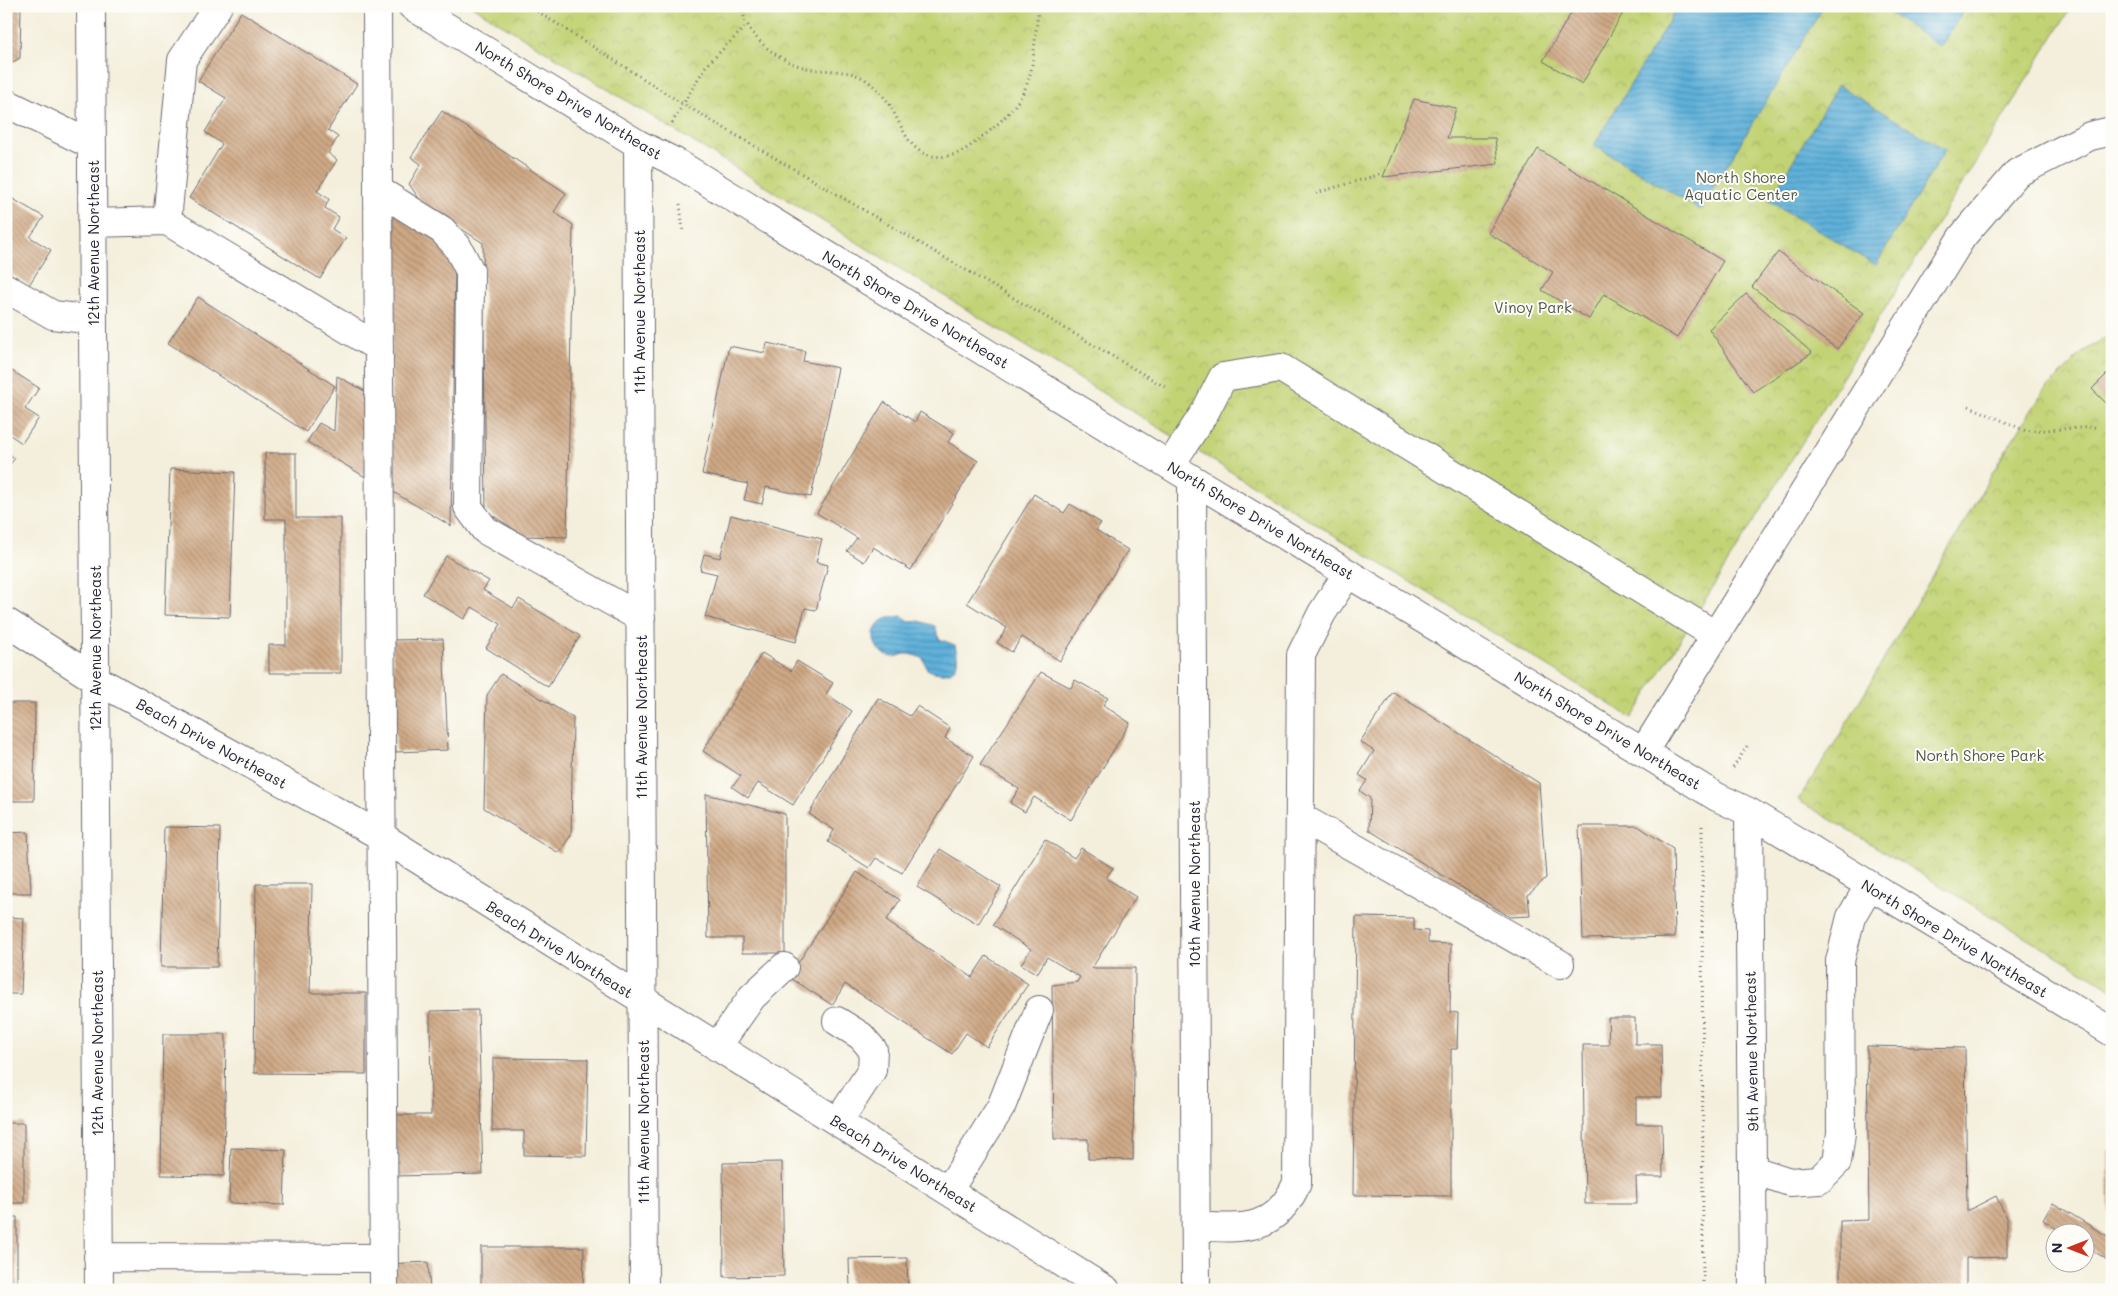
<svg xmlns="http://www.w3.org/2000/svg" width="2118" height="1296" viewBox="0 0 2118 1296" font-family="Mali,sans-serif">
<defs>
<pattern id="park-crowns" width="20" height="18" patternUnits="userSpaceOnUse" patternTransform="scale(1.25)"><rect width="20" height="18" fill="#c2d375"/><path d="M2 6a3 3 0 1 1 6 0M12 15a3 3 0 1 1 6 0" fill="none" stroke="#a6b566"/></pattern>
<pattern id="water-rules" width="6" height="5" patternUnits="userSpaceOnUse" patternTransform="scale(1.25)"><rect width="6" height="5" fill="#5fb1da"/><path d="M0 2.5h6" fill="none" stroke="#4e90b2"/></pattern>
<pattern id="building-back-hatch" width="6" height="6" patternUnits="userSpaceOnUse" patternTransform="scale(1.25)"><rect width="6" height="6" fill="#cfa985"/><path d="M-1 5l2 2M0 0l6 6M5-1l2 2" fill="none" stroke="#a8896e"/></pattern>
</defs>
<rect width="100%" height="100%" fill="#fdfcf7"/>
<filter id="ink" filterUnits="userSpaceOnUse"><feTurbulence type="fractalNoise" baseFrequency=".02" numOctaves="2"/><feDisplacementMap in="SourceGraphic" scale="10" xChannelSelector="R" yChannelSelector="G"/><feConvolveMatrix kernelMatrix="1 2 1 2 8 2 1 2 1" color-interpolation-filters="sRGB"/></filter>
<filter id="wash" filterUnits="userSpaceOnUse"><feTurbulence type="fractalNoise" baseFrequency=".0096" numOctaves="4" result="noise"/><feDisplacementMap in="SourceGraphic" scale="20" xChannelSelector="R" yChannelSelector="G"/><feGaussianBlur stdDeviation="1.12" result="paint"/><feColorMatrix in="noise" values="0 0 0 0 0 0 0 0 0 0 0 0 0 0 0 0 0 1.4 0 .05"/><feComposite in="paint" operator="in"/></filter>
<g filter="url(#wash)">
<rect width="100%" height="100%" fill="#f4efdc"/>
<!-- park -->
<path fill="url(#park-crowns)" stroke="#727a58" d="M472,6H2072L1632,718Z
M2112,333V989L1798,800L1838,738L2004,453L2044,391L2083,352Z"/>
<!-- water -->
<path fill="url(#water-rules)" stroke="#406a8a" d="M1678,6H1824L1700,210L1594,145Z
M1880,6H1967L1940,47Z
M1838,85L1945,150L1876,265L1769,201Z
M902,616L910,622L919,621L935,626L939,639L955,645C956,650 958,657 957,662C955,677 936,674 927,669L923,658C918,657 913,654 908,654C901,653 897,660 886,655C872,649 869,628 883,620C889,617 895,617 902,616Z"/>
<g id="blocks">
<!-- building -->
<path fill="url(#building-back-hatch)" d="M6,6H21L20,58L6,66Z
M1575,6H1627L1582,84L1543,61Z
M241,12L357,84L328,130L338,137L328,153L337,160L317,191L329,199L325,208L339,217L332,229L346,238L320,279L189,198L222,144L205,132L226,98L198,81Z
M1414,99L1456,108L1447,138H1495L1498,164L1383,177Z
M442,111L566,193L554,212L573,225L567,537L524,536L486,511L483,243L422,203L409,184L421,164L411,157Z
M1538,149L1723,261L1677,338L1604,294L1589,319L1542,290L1553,272L1488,233Z
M6,195L44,217L30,237L51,250L29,285L6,271Z
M393,205L445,237L455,261L451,526L390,490Z
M1778,252L1864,313L1837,349L1752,287Z
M1746,294L1812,353L1753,392L1709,329Z
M198,297L335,386L306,432L168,343Z
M767,343L805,351L803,361L838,368L811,497L766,487L762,504L744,500L748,484L702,474L729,346L765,353Z
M6,367L39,388L25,409L39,418L22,443L10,435L6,441Z
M2112,369V409L2092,389Z
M337,376L372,395L367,478L307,442L319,423L334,431Z
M884,402L915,422L920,412L954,433L948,442L978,461L911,570L873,547L864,562L847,551L857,538L817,513Z
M6,453L15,458L6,470Z
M265,453H296V518H341V673H269V645H286V519H265Z
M170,469L235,472L230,617L165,615Z
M1034,494L1064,513L1070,504L1101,523L1096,530L1128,550L1060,661L1022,637L1012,652L997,643L1007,628L967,603Z
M731,515L822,539L816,562L828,565L816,610L805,608L796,642L705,617L717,574L700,570L704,554L720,558Z
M446,556L489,581L483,590L513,608L519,599L580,636L548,687L486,648L501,624L472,607L464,619L423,594Z
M443,639L448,750L396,752L392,640Z
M762,653L791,671L797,661L833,683L826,694L852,711L793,805L758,783L748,798L732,787L741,776L703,751Z
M1041,672L1071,688L1075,680L1108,698L1103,705L1130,723L1071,820L1034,797L1025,812L1010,803L1019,789L980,765Z
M501,674L573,718L571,835L559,853L484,808L487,695Z
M1393,692L1539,783L1546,878L1528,895L1530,916L1510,917L1369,830L1370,798L1360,791L1367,780L1359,775L1374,751L1360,742Z
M878,698L910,716L917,706L950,728L945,738L974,756L902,873L876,858L869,868L828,842L834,830L809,814Z
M6,703H35L34,801H6Z
M706,794L785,814V953H742V938H708Z
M1579,826H1638L1673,849L1675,937L1583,939Z
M164,827L220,828L217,967H161Z
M28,832L31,893H6V833Z
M1045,839L1074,858L1081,848L1113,868L1106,878L1136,897L1092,968H1135L1133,1160L1088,1159V1139H1054L1052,985L1077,982L1080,977L1047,957L1037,974L1021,964L1031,949L993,925Z
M940,849L1001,887L978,924L917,887Z
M857,872L900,900L886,921L972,977L986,956L1028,984L987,1047L966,1033L952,1054L845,984L832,1005L789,977Z
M256,884H312L310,993H366V1074L254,1073Z
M6,917L24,918L21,994H6Z
M1356,917L1414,918V930L1428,931V943L1451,944L1450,1012L1458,1013L1457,1049H1451V1196L1353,1195Z
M478,1010L483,1174L395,1176L393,1115H431L430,1011Z
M1608,1018H1635V1044H1661L1662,1097H1636V1124H1662L1663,1177H1636L1637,1204H1585L1583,1045H1609Z
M6,1019L9,1097H6Z
M163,1034H226L224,1176L161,1175Z
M1867,1046L1965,1048L1967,1211L1996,1196L2007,1218V1257L1966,1258V1290H1840V1221L1869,1220Z
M493,1058L588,1059L586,1156L524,1155V1131H492Z
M6,1123H24V1203H6Z
M231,1148L286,1150L284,1205L229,1203Z
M2108,1150H2112V1224H2109Z
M782,1162L784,1276L724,1277L723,1163Z
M2053,1203L2112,1239V1263L2086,1246V1234H2065L2043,1220Z
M6,1217H17V1290H6Z
M481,1247H584L583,1290H481Z
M907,1258L908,1290H850L849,1259Z
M428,1262L430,1290H387V1264Z"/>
</g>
</g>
<g filter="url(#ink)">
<use href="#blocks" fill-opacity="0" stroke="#6c6a73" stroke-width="1"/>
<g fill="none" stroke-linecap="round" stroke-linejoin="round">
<!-- minor casing -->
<g stroke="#6c6a73" stroke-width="30">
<path id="minor" d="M91,6L99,1290
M218,6L182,60L167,221L379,348
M377,6L384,1290
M412,6L638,144L675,162L1192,479L1717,797L1749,812L2112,1032
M6,103L92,145
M638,144L644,1290
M378,190L442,230L457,246L470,271L468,507L485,530L641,618
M92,223L167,221
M6,288L53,315L93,320
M1171,464L1205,412L1223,377L1281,368L1715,635
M1192,479L1196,1290
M6,622L95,679L381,836L1106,1290
M1644,751L1962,237L2017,173L2090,136L2112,131
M1749,812L1753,1290
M1300,817L1560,964
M837,1021L861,1036L873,1050L872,1070L838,1122
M717,1047L752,997L784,967
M1753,1170L1790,1182L1819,1180L1837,1162L1841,1133L1840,961L1851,917L1869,886
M948,1191L1001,1107L1039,1010
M1196,1226C1243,1229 1276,1232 1297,1183L1301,655L1322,613L1348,573
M98,1257L384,1258"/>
</g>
<!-- path -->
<path stroke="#6c6a73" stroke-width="3" stroke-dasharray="1 4" stroke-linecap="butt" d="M529,6L683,104L1165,387
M742,6C744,36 779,62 807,68C824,72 847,69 863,78C872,84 879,90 885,98C903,121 906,162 947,156C963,154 974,143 986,134C1040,90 1030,68 1039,6
M672,123L705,67L747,25
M1316,193L1381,174
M680,204L683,230
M1969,406L2026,431L2096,427
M1733,768L1749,743
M1702,826L1703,1290"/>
<!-- minor -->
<use href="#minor" stroke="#fff" stroke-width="28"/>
</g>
</g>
<g text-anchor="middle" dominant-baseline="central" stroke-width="4" stroke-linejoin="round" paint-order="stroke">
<!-- street labels -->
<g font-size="15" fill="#22223b" stroke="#fdfcf7">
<text transform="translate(569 100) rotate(31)">North Shore Drive Northeast</text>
<text transform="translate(93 243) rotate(-90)">12th Avenue Northeast</text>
<text transform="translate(916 309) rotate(31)">North Shore Drive Northeast</text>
<text transform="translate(639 312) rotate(-90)">11th Avenue Northeast</text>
<text transform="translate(1261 520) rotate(31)">North Shore Drive Northeast</text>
<text transform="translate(95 648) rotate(-90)">12th Avenue Northeast</text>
<text transform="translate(641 717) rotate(-90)">11th Avenue Northeast</text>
<text transform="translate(1608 730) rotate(31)">North Shore Drive Northeast</text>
<text transform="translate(212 743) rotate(29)">Beach Drive Northeast</text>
<text transform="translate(1194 884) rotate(-90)">10th Avenue Northeast</text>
<text transform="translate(1955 938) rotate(31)">North Shore Drive Northeast</text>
<text transform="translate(560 949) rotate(32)">Beach Drive Northeast</text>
<text transform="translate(1751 1051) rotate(-91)">9th Avenue Northeast</text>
<text transform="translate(97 1053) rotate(-90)">12th Avenue Northeast</text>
<text transform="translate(643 1122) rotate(-90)">11th Avenue Northeast</text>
<text transform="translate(904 1163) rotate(32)">Beach Drive Northeast</text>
</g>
<!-- park labels -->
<g font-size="15" fill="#52574c" stroke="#fdfcf7">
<text x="1741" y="177">North Shore<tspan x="1741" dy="17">Aquatic Center</tspan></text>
<text x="1533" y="307">Vinoy Park</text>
<text x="1980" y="755">North Shore Park</text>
</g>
</g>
<!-- margin -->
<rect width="2118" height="1296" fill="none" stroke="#fdfcf7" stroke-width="25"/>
<!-- north arrow -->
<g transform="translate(2070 1248) rotate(270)"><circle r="24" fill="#fdfcf7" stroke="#a5a5ac"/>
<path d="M0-4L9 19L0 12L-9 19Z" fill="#c8321e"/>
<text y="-8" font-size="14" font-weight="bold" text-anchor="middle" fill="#22223b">N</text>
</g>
</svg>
